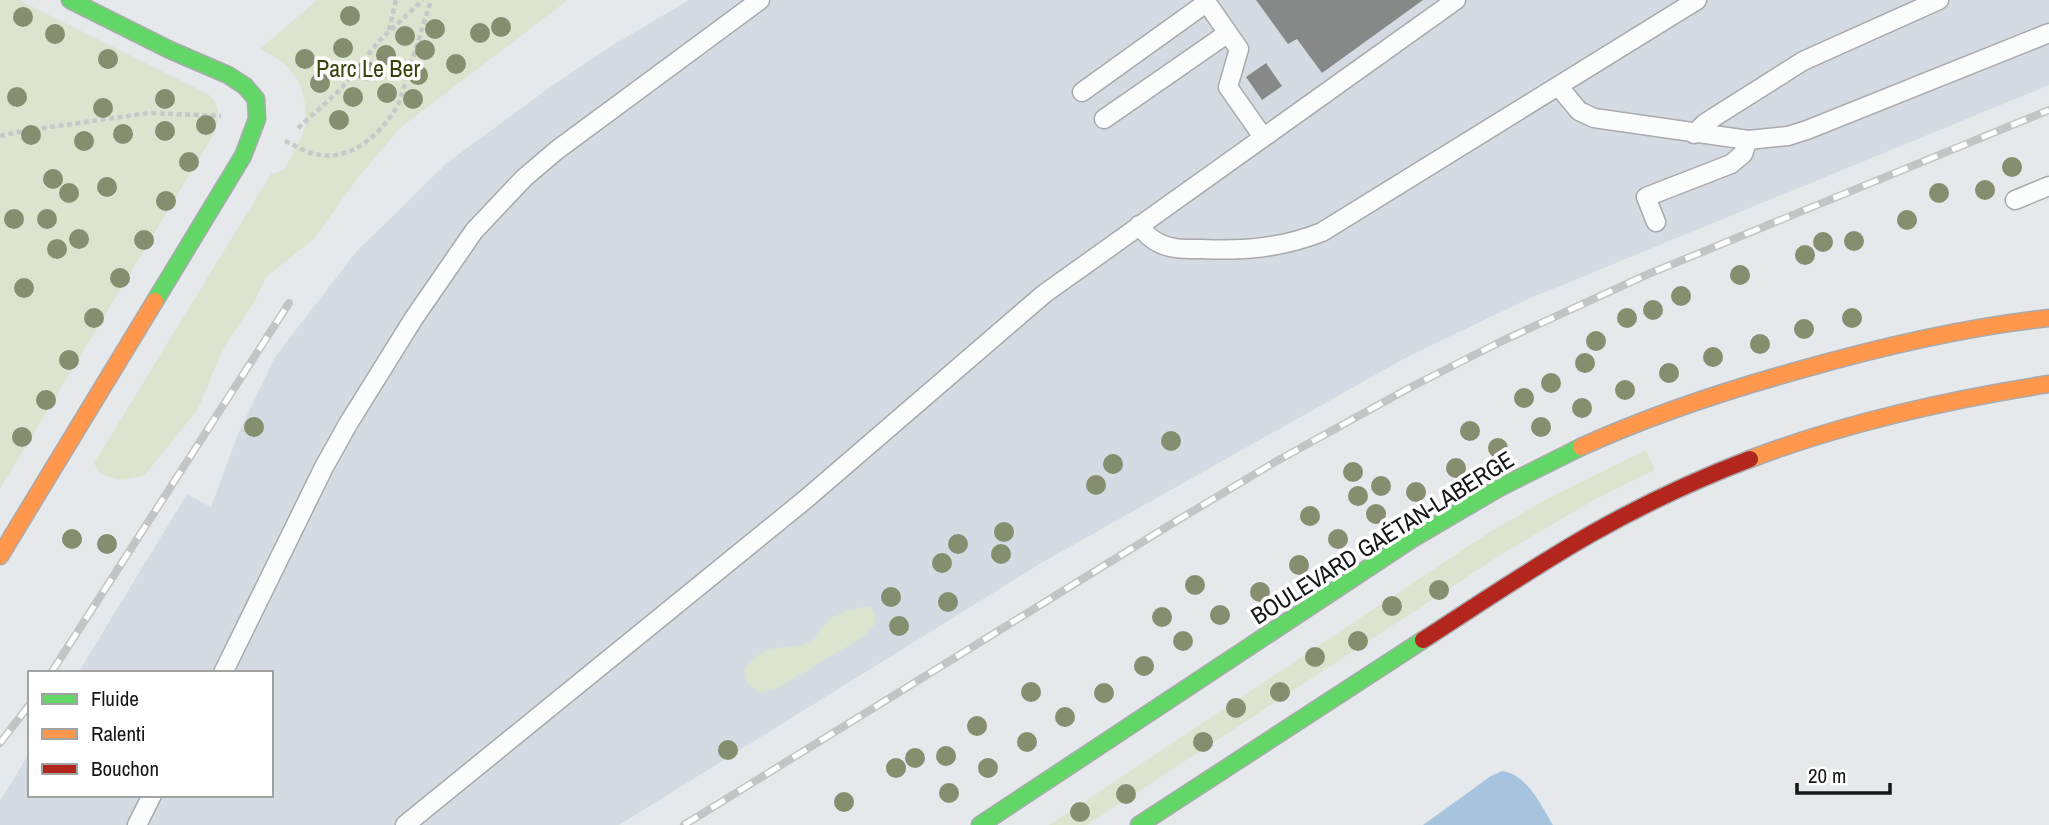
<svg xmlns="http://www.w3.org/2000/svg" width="2049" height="825" viewBox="0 0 2049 825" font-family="'Archivo Narrow',sans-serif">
<rect width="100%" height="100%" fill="#e6e9ec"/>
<!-- built -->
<path fill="#d4dbe2" d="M689,0H2049V85L1526,300L1407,357L1043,562L619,825H0V801L30,752V795H271V673H78L187,494L211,507L238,434L275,357L356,252L448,162L549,88L608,48Z"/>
<!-- green -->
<path fill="#dce4d0" d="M0,0H19L208,94C222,107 219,116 214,134L0,489Z
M317,0H568L400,128L357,179L314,239L266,277L256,299L223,349L198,409L144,476L122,480L105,476L98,471L94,463L271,174L284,170C291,156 301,141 305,126C307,119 305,112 305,104C301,75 285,61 260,49Z
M1646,450L1655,470L1594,500L1510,549L1087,825H1049L1485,535L1545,500Z
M870,606L876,614L875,624L864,636L778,688L760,693L747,683L744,670C768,636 785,655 811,641C817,638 817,633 821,628C832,614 853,608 870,606Z"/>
<!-- water -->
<path fill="#a6c4de" d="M1502,771C1528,775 1540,804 1553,825H1423L1491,776Z"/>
<!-- building -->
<path fill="#878888" d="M1256,0H1423L1322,73L1297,39L1288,44Z
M1266,63L1282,86L1262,100L1246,77Z"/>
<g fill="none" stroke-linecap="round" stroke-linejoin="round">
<!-- lane casing -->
<g stroke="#a8aaad" stroke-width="21">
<path id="lane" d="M1205,0L1239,49L1228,87L1263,137
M1559,87L1579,111L1594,118L1748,140L1788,136L1807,130L2049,33
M1082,92L1206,3
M1104,119L1228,33
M1694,134L1705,123L1803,61L1939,0
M2015,200L2049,186
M1656,222L1646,197L1731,164L1743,154L1748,140
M1139,225C1144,232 1150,239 1159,243C1172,250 1188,249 1202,249C1244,251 1282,248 1322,232L1697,0
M223,673L324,467L348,424L414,318L474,231L524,178L557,150L760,0
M137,825L152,795
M405,825L806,499L1044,294L1456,0"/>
</g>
<!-- fast casing -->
<g stroke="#a8aaad" stroke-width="19">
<path id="fast" d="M70,0L170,50L228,75L245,86L256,99L257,119L243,156L155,301
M980,825L1412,539L1499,488L1581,447
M1139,825L1423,640"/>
</g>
<!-- slow casing -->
<g stroke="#a8aaad" stroke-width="19">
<path id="slow" d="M1581,447C1653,414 1727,390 1803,369C1884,346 1965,327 2049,318
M1750,459C1847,422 1947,400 2049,384
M0,556L155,301"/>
</g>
<!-- jam casing -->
<g stroke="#a8aaad" stroke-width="19">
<path id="jam" d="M1423,640C1479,604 1533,567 1591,534C1642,505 1695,480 1750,459"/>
</g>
<!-- path -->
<path stroke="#c7c8c8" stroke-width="4.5" stroke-dasharray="5 3.5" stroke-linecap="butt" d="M389,30L396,0
M298,128L340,90L379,41L423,0
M0,136L29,130L149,113L221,116
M285,141C295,145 304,152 315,154C352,163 383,132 399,103L431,0"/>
<!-- lane -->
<use href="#lane" stroke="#fbfcfc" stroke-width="18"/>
<!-- fast -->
<use href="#fast" stroke="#63d668" stroke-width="16"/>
<!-- slow -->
<use href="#slow" stroke="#ff974d" stroke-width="16"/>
<!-- jam -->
<use href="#jam" stroke="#b3261e" stroke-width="16"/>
<!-- rail casing -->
<g stroke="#c3c4c4" stroke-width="8">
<path id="rail" d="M51,673L289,303
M0,743L30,704
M684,825L1173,523L1275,462L1411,387L1502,341L1646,275L2049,110"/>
</g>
<!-- rail -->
<use href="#rail" stroke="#fff" stroke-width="5" stroke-dasharray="16" stroke-linecap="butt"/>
</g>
<!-- trees -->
<g fill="#868e70">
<circle cx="350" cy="16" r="10"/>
<circle cx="23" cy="17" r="10"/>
<circle cx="501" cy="27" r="10"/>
<circle cx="435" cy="29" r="10"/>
<circle cx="480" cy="33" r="10"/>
<circle cx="55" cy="34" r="10"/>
<circle cx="405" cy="36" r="10"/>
<circle cx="343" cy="48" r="10"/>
<circle cx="425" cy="50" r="10"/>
<circle cx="386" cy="55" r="10"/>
<circle cx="108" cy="59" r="10"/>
<circle cx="305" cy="59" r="10"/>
<circle cx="456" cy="64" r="10"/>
<circle cx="366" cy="71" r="10"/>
<circle cx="418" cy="75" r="10"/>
<circle cx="320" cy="83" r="10"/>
<circle cx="387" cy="93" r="10"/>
<circle cx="17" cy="97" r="10"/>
<circle cx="353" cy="97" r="10"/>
<circle cx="165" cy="99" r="10"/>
<circle cx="413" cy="99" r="10"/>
<circle cx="103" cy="108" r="10"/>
<circle cx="339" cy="120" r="10"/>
<circle cx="206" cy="125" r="10"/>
<circle cx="165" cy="131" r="10"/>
<circle cx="123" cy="134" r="10"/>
<circle cx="31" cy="135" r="10"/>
<circle cx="84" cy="141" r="10"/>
<circle cx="189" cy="162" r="10"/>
<circle cx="2012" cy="167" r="10"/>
<circle cx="53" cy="179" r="10"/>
<circle cx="107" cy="187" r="10"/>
<circle cx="1985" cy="190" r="10"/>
<circle cx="69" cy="193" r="10"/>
<circle cx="1939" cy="193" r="10"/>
<circle cx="166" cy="201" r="10"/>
<circle cx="14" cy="219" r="10"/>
<circle cx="47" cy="219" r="10"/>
<circle cx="1907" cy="220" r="10"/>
<circle cx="79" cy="239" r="10"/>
<circle cx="144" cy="240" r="10"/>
<circle cx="1854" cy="241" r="10"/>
<circle cx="1823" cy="242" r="10"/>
<circle cx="57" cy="249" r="10"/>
<circle cx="1805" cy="255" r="10"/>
<circle cx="1740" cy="275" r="10"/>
<circle cx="120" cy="278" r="10"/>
<circle cx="24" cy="288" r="10"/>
<circle cx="1681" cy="296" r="10"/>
<circle cx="1653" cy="310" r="10"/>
<circle cx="94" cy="318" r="10"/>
<circle cx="1627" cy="318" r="10"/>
<circle cx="1852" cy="318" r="10"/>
<circle cx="1804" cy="329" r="10"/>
<circle cx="1596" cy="341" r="10"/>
<circle cx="1760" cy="344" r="10"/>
<circle cx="1713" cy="357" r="10"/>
<circle cx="69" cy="360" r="10"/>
<circle cx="1585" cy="363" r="10"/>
<circle cx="1669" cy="373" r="10"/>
<circle cx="1551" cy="383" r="10"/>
<circle cx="1625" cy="390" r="10"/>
<circle cx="1524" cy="398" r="10"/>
<circle cx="46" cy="400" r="10"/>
<circle cx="1582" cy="408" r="10"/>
<circle cx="254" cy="427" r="10"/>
<circle cx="1541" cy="427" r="10"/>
<circle cx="1470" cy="431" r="10"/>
<circle cx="22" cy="437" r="10"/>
<circle cx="1171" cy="441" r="10"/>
<circle cx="1498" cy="448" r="10"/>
<circle cx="1113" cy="464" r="10"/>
<circle cx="1456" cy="468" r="10"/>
<circle cx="1353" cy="472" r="10"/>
<circle cx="1096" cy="485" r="10"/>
<circle cx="1381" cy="486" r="10"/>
<circle cx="1416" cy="492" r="10"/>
<circle cx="1358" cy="496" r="10"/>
<circle cx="1376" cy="514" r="10"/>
<circle cx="1310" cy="516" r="10"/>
<circle cx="1004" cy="532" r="10"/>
<circle cx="72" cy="539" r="10"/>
<circle cx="1338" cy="539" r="10"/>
<circle cx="107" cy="544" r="10"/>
<circle cx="958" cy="544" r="10"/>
<circle cx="1001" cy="554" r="10"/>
<circle cx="942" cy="563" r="10"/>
<circle cx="1299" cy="565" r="10"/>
<circle cx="1195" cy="585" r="10"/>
<circle cx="1439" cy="590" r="10"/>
<circle cx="1260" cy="592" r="10"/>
<circle cx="891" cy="597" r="10"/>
<circle cx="948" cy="602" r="10"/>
<circle cx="1392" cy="606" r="10"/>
<circle cx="1220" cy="615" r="10"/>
<circle cx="1162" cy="617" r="10"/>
<circle cx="899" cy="626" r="10"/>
<circle cx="1183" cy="641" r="10"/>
<circle cx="1358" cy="641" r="10"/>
<circle cx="1315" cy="657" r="10"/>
<circle cx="1144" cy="666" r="10"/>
<circle cx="1031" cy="692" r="10"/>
<circle cx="1280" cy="692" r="10"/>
<circle cx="1104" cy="693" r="10"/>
<circle cx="1236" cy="708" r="10"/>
<circle cx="1065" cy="717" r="10"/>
<circle cx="977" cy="726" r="10"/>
<circle cx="1027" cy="742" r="10"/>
<circle cx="1203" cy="742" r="10"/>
<circle cx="728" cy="750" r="10"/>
<circle cx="946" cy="756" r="10"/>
<circle cx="915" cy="758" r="10"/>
<circle cx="896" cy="768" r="10"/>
<circle cx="988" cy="768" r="10"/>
<circle cx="949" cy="793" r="10"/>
<circle cx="1126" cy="794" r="10"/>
<circle cx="844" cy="802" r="10"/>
<circle cx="1080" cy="812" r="10"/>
</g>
<g text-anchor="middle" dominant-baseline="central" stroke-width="7" stroke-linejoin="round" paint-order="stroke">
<!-- park labels -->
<g font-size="24" fill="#37430a" stroke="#fff">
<text x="368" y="68">Parc Le Ber</text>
</g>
<!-- street labels -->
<g font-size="24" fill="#141617" stroke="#fff">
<text transform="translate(1382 537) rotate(-32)">BOULEVARD GAÉTAN-LABERGE</text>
</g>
</g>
<!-- legend -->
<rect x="28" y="671" width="245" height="126" fill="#ffffff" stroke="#a1a2a2" stroke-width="2"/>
<rect x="42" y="694" width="35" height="10" fill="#63d668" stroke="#a1a2a2" stroke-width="2"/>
<text x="91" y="706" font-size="21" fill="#141617">Fluide</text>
<rect x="42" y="729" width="35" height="10" fill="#ff974d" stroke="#a1a2a2" stroke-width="2"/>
<text x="91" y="741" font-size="21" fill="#141617">Ralenti</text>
<rect x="42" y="764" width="35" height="10" fill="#b3261e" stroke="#a1a2a2" stroke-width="2"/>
<text x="91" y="776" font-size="21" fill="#141617">Bouchon</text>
<!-- scale -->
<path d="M1797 783v10h93v-10" fill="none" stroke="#141617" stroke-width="3.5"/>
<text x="1808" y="783" font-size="21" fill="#141617" stroke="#ffffff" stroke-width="5" paint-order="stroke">20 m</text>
</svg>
